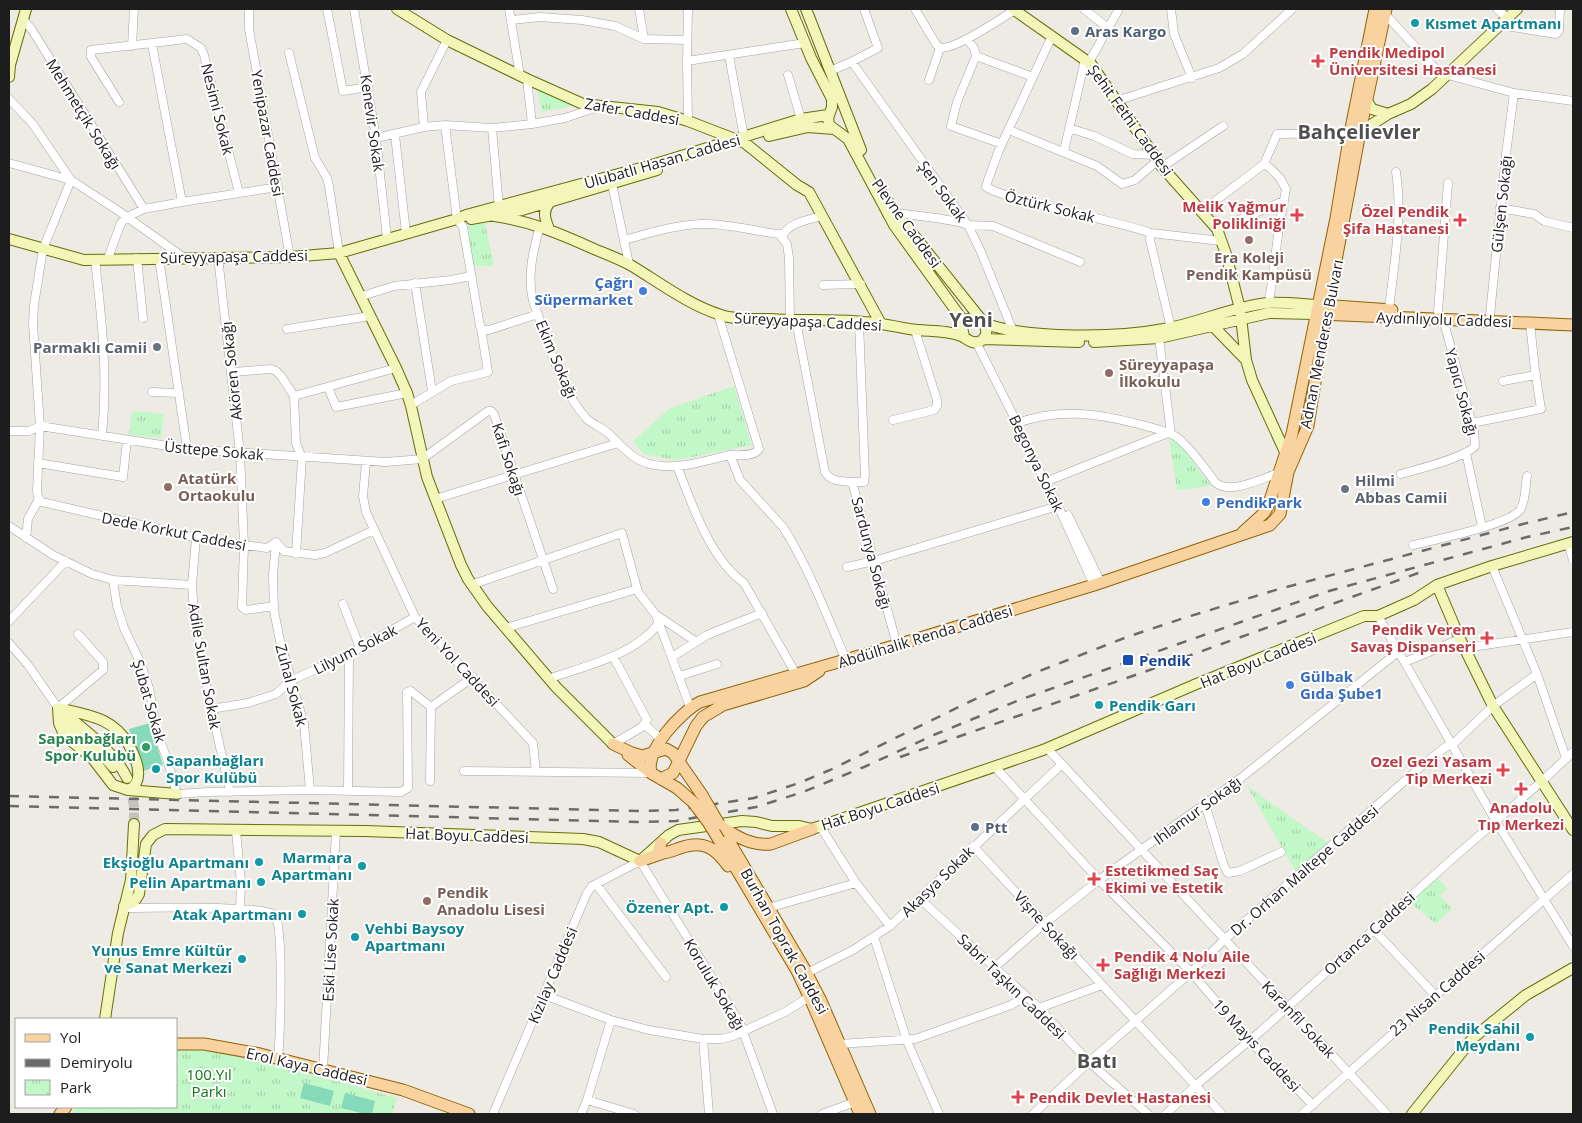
<svg xmlns="http://www.w3.org/2000/svg" width="1582" height="1123" viewBox="0 0 1582 1123" font-family="'Open Sans',sans-serif">
<defs>
<pattern id="park-tufts" width="24" height="20" patternUnits="userSpaceOnUse" patternTransform="scale(1.25)"><rect width="24" height="20" fill="#c2f7c7"/><path d="M3 7l-1-3M5 7V3M7 7l1-3M15 17l-1-3M17 17v-4M19 17l1-3" fill="none" stroke="#a6d3aa"/></pattern>
</defs>
<rect width="100%" height="100%" fill="#eeebe4"/>
<!-- park -->
<path fill="url(#park-tufts)" d="M537,90H539L573,106L542,112Z
M485,223L494,266H474L467,226Z
M734,386L752,445L677,460L643,454L633,441L670,408Z
M132,411L164,414L161,438L129,435Z
M1170,437H1174L1211,486L1177,490L1169,438Z
M1247,786L1331,845L1297,874Z
M1437,876L1447,889L1440,895L1452,909L1436,924L1408,901Z
M188,1049L231,1054L351,1085L397,1098L392,1114H71L76,1107H176V1050Z"/>
<!-- pitch -->
<path fill="#85daba" d="M150,723L163,765L143,771L129,729Z
M304,1083L334,1091L330,1106L300,1098Z
M345,1093L375,1101L372,1114H365L341,1108Z"/>
<g fill="none" stroke-linecap="round" stroke-linejoin="round">
<!-- secondary-tunnel -->
<path stroke="#c4c2bc" stroke-width="10" stroke-dasharray="10 5" stroke-linecap="butt" d="M129,783L134,806V824"/>
<!-- street casing -->
<g stroke="#a4a4a4" stroke-width="9">
<path id="street" d="M249,9V29L290,257
M327,9L343,91L368,87
M354,9L376,138L387,238
M509,9L520,76
M639,9L644,39
M915,9L936,44L940,48C957,49 998,20 1015,10
M1084,9L1108,28
M1171,9L1174,34L1192,78
M1497,9L1507,18
M1385,14L1444,78
M23,19L32,30L144,209
M512,20L540,17L582,20L615,26L644,39L687,40
M1500,25L1556,34L1559,31L1560,9
M1052,36L999,150L988,180L986,187C1000,195 1018,199 1034,203C1073,214 1112,220 1151,233L1150,240L1171,328
M967,39L974,48L976,56L957,102L951,126L1002,144
M152,44L182,202
M132,46L134,9
M289,53L315,158L327,178L329,186L339,253
M729,56L744,137
M976,56L1033,77
M687,61L805,43
M852,62L968,225L981,252L1013,331
M1089,62L1119,9
M830,71L849,63L878,48L864,9
M788,75L801,119
M1448,75L1514,93L1573,101
M929,80L940,48
M9,99L32,123L71,180L120,212L183,257
M1116,101L1219,68L1243,54L1292,9
M119,102L91,57V50L187,39L201,48L204,55L239,193
M688,121L687,61L688,9
M532,124L565,118L598,107
M445,125L457,219L463,227L480,326L483,330H489L538,314
M424,127L421,92L447,40
M492,128L499,207
M1069,128L1094,136L1133,154L1154,155
M1009,130L1097,166L1122,184L1135,180L1158,160
M395,135L406,233
M376,138L424,127L445,125L492,128L532,124L527,79
M1064,151L1085,60
M9,163L71,180L43,249L34,305L33,324L40,426L37,491L38,497L42,502L206,540L267,548L276,542L284,551L315,555L325,553L374,530
M1264,164L1270,168L1280,178L1286,189L1279,228L1269,303
M1162,167L1223,126
M612,184L629,264
M1500,208L1534,214L1544,221L1573,228
M1202,211L1264,164L1277,134L1350,133
M896,213L936,218L959,222L968,225L993,226L1080,262
M540,226C533,251 527,276 533,301C547,338 560,390 587,419C593,425 602,427 609,434C627,451 635,464 662,466C684,468 708,460 730,455
M1217,229L1284,201
M1151,233L1221,241
M782,237C788,222 809,220 822,216
M624,240C650,233 675,225 701,224C727,223 753,231 779,234L787,244L789,258L790,321
M218,257L240,453L244,545L242,607L246,610L274,606
M108,258L121,223L127,217L144,209L182,202L278,187
M137,258L143,318
M159,258L187,449
M95,259C102,321 108,374 102,436
M415,283L432,391
M823,285L861,284
M362,296L394,286L451,280L471,276
M1389,309C1394,264 1403,217 1396,172
M1438,311L1448,183
M718,314L759,449C754,457 739,455 730,455L740,480L783,527C809,568 827,616 846,660
M1490,315L1506,154L1514,93
M796,321L825,472C831,482 841,481 852,482
M859,322L865,476L864,482H852L897,645
M287,329L370,316
M1159,338L1171,434
M976,342L1017,423V428L1058,506L1094,585
M232,372L271,369L276,371L281,376L294,396L296,443L302,458L296,554
M1503,381L1536,375
M328,387L336,407L407,393
M152,392L179,393
M294,396L396,368
M411,405L451,381L488,372L481,328
M893,420L934,410L937,406V400L915,330
M1017,423C1059,408 1096,413 1138,424C1150,427 1164,430 1175,436C1187,443 1206,470 1215,482C1229,496 1262,478 1279,473
M1472,423L1541,409L1535,370L1530,323
M9,431H29L40,426L187,449L386,462L422,459L488,411H491L494,414L553,589
M1466,453L1482,527
M366,462L363,496L366,512L415,617L533,743L536,772
M38,463L123,477L127,440
M677,466C692,504 710,559 744,583L796,674
M1401,474C1418,469 1465,458 1475,446L1474,431L1443,319
M1050,480L1168,433
M435,499L618,443
M1068,515L1101,583
M9,526L53,555L92,574L113,580L192,585
M26,538L28,519L39,499
M196,538L192,585L195,626L207,689L230,792
M276,542L273,575L274,611L280,641L304,724L310,790L401,792L408,788L407,692L411,691L431,707
M1568,543L1573,560
M1413,545C1434,540 1509,525 1520,510C1526,501 1525,487 1527,476
M1492,566L1537,674L1566,758
M847,567L874,561L1058,506
M113,580L117,606L124,628L141,664L149,688L158,735L167,759L177,794L207,792L310,790
M471,585L622,533L638,592L656,615L690,707
M343,604L360,648
M655,614L695,641
M1378,616L1494,818L1573,946
M9,621L66,561
M506,628L637,589
M9,643L28,665L58,708L103,670V662L78,634
M1465,648L1573,632
M672,657L707,635L762,613
M1405,662L1460,639
M680,676L717,664
M548,679C585,666 634,656 659,623
M211,709L248,703L276,694L290,681L349,654L415,617
M644,724L662,740
M613,744L642,727L647,720L613,656
M1451,746L1493,706L1537,674
M1047,748L1387,1114
M995,767L1099,880L1191,972L1249,1040L1313,1105
M464,771L651,773
M430,781L431,707L473,677
M348,791L349,654
M1205,804L1224,866L1228,873L1240,871L1281,852
M820,826L856,883L890,926
M236,831L241,883L240,909
M973,846L1222,1114
M596,884L666,977
M920,899L1039,1008L1089,1062L1148,1114
M124,908C144,908 267,905 275,915C284,927 280,1038 278,1059
M768,908L856,883
M1373,929L1436,996
M874,937L907,1041L939,1114
M995,967L1045,923L1099,880L1241,778L1398,652
M803,975L853,950L890,926L1061,765
M544,995L611,1020L649,1030L703,1039H721L733,1036L785,1012L809,997
M1039,1008L1102,985
M703,1039L709,1114
M839,1044L915,1039L1011,1005L1026,996
M323,1070L336,831
M587,1100L634,1114
M493,1114L587,893L592,886L640,861L740,1023L773,1114
M581,1114L587,1100L611,1020
M822,1114L855,1102
M1033,1114L1089,1062L1191,972L1224,940L1425,763L1447,746L1453,744
M1166,1114L1196,1085L1261,1031L1451,860L1541,782L1573,752
M1302,1114L1573,874"/>
</g>
<!-- secondary casing -->
<g stroke="#646f09" stroke-width="12">
<path id="secondary" d="M397,9L447,40L527,79L583,104L658,112L688,121L745,143L797,185L809,192L881,324
M791,9L811,58L832,99V107L828,118L829,125L848,139L894,225L964,322
M806,9L861,150
M1013,9L1091,64L1162,167L1217,229L1226,254L1240,309L1246,360L1252,380L1285,452
M9,77L10,65L26,9
M1367,101L1372,109L1388,114
M1360,132L1388,114L1411,104L1432,89L1517,9
M769,136L808,127L834,129
M883,194L896,213L980,318
M494,216C530,221 561,234 594,249C606,254 620,259 632,266C660,283 689,305 721,315C736,320 754,319 770,319C801,321 833,319 864,322C879,323 894,326 909,329C927,332 945,329 961,336C967,338 970,344 978,342C992,338 986,321 976,317L968,319L962,327L964,337
M471,219L522,210L657,170
M549,229C545,219 542,211 550,202
M9,239L84,260L290,257L339,253L457,219L466,215L652,165L801,119L828,115
M339,253L396,368L407,393L411,406L427,477L461,565L468,579L487,606L556,687L613,744
M986,324C1030,339 1117,338 1164,329C1198,323 1232,307 1267,303C1283,302 1301,304 1317,305
M1212,325L1246,360
M983,339L1079,342
M1094,342L1159,338L1269,313L1315,314
M1437,585L1460,639L1493,706L1573,830
M58,708L59,723L64,735L93,759L113,785L128,790L177,794
M58,708C87,715 113,717 129,745C133,753 138,762 138,771C139,779 136,787 128,790
M60,709C83,730 114,750 127,778
M62,715C73,738 98,747 113,767
M124,906L134,902L139,894L146,844L153,835L165,829L365,831L583,839L599,842L640,861L669,835L678,830L742,821L756,822L772,826H799L812,829L1043,750L1194,685L1364,616H1378L1414,600L1437,585L1492,566L1573,542
M105,1019L118,933L131,880L134,824
M1412,1114L1473,1038L1526,995L1573,968"/>
</g>
<!-- primary casing -->
<g stroke="#906306" stroke-width="13">
<path id="primary" d="M1320,305L1392,310
M1320,314L1573,325
M1243,532L1264,513L1268,506L1292,434L1336,218L1350,133L1375,9
M613,744L632,753L642,756L666,749L673,753L702,795
M628,755L651,773L677,788L693,802
M651,773C645,750 681,712 700,702L897,645L1094,585L1270,525L1280,514L1288,472L1308,426L1326,314L1360,132L1386,9
M661,779L673,773L696,726L703,717L723,705L804,681L819,671
M719,824L804,968L821,1001L870,1114
M722,827C737,837 752,846 771,844L812,829
M719,840L797,971L813,1005L860,1114
M661,843L659,849L661,853C668,853 674,850 680,848C703,840 715,847 728,866
M640,861L663,853
M176,1044H204L260,1054L403,1090L469,1114
M60,1114L66,1107"/>
</g>
<!-- street -->
<use href="#street" stroke="#fff" stroke-width="8"/>
<!-- secondary -->
<use href="#secondary" stroke="#f3f6b9" stroke-width="10"/>
<!-- primary -->
<use href="#primary" stroke="#f8d29f" stroke-width="11"/>
<!-- rail -->
<path stroke="#6b6b6b" stroke-width="2.5" stroke-dasharray="10 10" stroke-linecap="butt" d="M900,757L1144,672L1421,572
M9,796L642,811L676,810L754,798L799,783L830,770L969,702L1037,672L1127,637L1184,618L1279,589L1523,524L1573,512
M9,806L642,822L676,821L756,807L803,792L864,767L936,734L1022,699L1329,591L1527,537L1573,527"/>
<!-- primary-bridge casing -->
<g stroke="#906306" stroke-width="13" stroke-linecap="butt">
<path id="primary-bridge" d="M702,795L719,824
M693,802L708,822L719,840"/>
</g>
<!-- primary-bridge -->
<use href="#primary-bridge" stroke="#f8d29f" stroke-width="11"/>
</g>
<!-- markers -->
<g fill="#0f9aa8" stroke="#fff" stroke-width="2">
<circle cx="1415" cy="23" r="5"/>
<circle cx="1099" cy="705" r="5"/>
<circle cx="156" cy="769" r="5"/>
<circle cx="259" cy="862" r="5"/>
<circle cx="362" cy="866" r="5"/>
<circle cx="261" cy="882" r="5"/>
<circle cx="724" cy="907" r="5"/>
<circle cx="302" cy="914" r="5"/>
<circle cx="355" cy="937" r="5"/>
<circle cx="242" cy="959" r="5"/>
<circle cx="1530" cy="1037" r="5"/>
</g>
<g fill="#5c6f8a" stroke="#fff" stroke-width="2">
<circle cx="1075" cy="31" r="5"/>
<circle cx="975" cy="827" r="5"/>
</g>
<g fill="#e0444e" stroke="#fff" stroke-width="2">
<path d="M1315.5 53.5h5v5h5v5h-5v5h-5v-5h-5v-5h5z"/>
<path d="M1294.5 207.5h5v5h5v5h-5v5h-5v-5h-5v-5h5z"/>
<path d="M1457.5 212.5h5v5h5v5h-5v5h-5v-5h-5v-5h5z"/>
<path d="M1484.5 630.5h5v5h5v5h-5v5h-5v-5h-5v-5h5z"/>
<path d="M1500.5 762.5h5v5h5v5h-5v5h-5v-5h-5v-5h5z"/>
<path d="M1518.5 781.5h5v5h5v5h-5v5h-5v-5h-5v-5h5z"/>
<path d="M1091.5 871.5h5v5h5v5h-5v5h-5v-5h-5v-5h5z"/>
<path d="M1100.5 957.5h5v5h5v5h-5v5h-5v-5h-5v-5h5z"/>
<path d="M1015.5 1089.5h5v5h5v5h-5v5h-5v-5h-5v-5h5z"/>
</g>
<g fill="#8d6e63" stroke="#fff" stroke-width="2">
<circle cx="1249" cy="240" r="5"/>
<circle cx="1109" cy="373" r="5"/>
<circle cx="168" cy="487" r="5"/>
<circle cx="427" cy="901" r="5"/>
</g>
<g fill="#3f7fe0" stroke="#fff" stroke-width="2">
<circle cx="643" cy="291" r="5"/>
<circle cx="1206" cy="502" r="5"/>
<circle cx="1290" cy="685" r="5"/>
</g>
<g fill="#6b7280" stroke="#fff" stroke-width="2">
<circle cx="157" cy="347" r="5"/>
<circle cx="1345" cy="489" r="5"/>
</g>
<rect fill="#1a4fb4" stroke="#fff" stroke-width="2" x="1122" y="654" width="12" height="12" rx="2.5"/>
<circle fill="#2e9e5b" stroke="#fff" stroke-width="2" cx="146" cy="747" r="5"/>
<g text-anchor="middle" dominant-baseline="central" stroke-width="4" stroke-linejoin="round" paint-order="stroke">
<!-- culture labels -->
<g font-size="15" font-weight="bold" fill="#0d838f" stroke="#fff" text-anchor="end">
<text x="1425" y="23" text-anchor="start">Kısmet Apartmanı</text>
<text x="1109" y="705" text-anchor="start">Pendik Garı</text>
<text x="166" y="760" text-anchor="start">Sapanbağları<tspan x="166" dy="17">Spor Kulübü</tspan></text>
<text x="352" y="857">Marmara<tspan x="352" dy="17">Apartmanı</tspan></text>
<text x="249" y="862">Ekşioğlu Apartmanı</text>
<text x="251" y="882">Pelin Apartmanı</text>
<text x="714" y="907">Özener Apt.</text>
<text x="292" y="914">Atak Apartmanı</text>
<text x="365" y="928" text-anchor="start">Vehbi Baysoy<tspan x="365" dy="17">Apartmanı</tspan></text>
<text x="232" y="950">Yunus Emre Kültür<tspan x="232" dy="17">ve Sanat Merkezi</tspan></text>
<text x="1520" y="1028">Pendik Sahil<tspan x="1520" dy="17">Meydanı</tspan></text>
</g>
<!-- service labels -->
<g font-size="15" font-weight="bold" fill="#4e5e75" stroke="#fff" text-anchor="start">
<text x="1085" y="31">Aras Kargo</text>
<text x="985" y="827">Ptt</text>
</g>
<!-- health labels -->
<g font-size="15" font-weight="bold" fill="#be3a42" stroke="#fff" text-anchor="start">
<text x="1329" y="52">Pendik Medipol<tspan x="1329" dy="17">Üniversitesi Hastanesi</tspan></text>
<text x="1286" y="206" text-anchor="end">Melik Yağmur<tspan x="1286" dy="17">Polikliniği</tspan></text>
<text x="1449" y="211" text-anchor="end">Özel Pendik<tspan x="1449" dy="17">Şifa Hastanesi</tspan></text>
<text x="1476" y="629" text-anchor="end">Pendik Verem<tspan x="1476" dy="17">Savaş Dispanseri</tspan></text>
<text x="1492" y="761" text-anchor="end">Ozel Gezi Yasam<tspan x="1492" dy="17">Tip Merkezi</tspan></text>
<text x="1521" y="807" text-anchor="middle">Anadolu<tspan x="1521" dy="17">Tıp Merkezi</tspan></text>
<text x="1105" y="870">Estetikmed Saç<tspan x="1105" dy="17">Ekimi ve Estetik</tspan></text>
<text x="1114" y="956">Pendik 4 Nolu Aile<tspan x="1114" dy="17">Sağlığı Merkezi</tspan></text>
<text x="1029" y="1097">Pendik Devlet Hastanesi</text>
</g>
<!-- street labels -->
<g font-size="15" fill="#1d1d1d" stroke="#fff">
<text transform="translate(218 109) rotate(76)">Nesimi Sokak</text>
<text transform="translate(632 111) rotate(10)">Zafer Caddesi</text>
<text transform="translate(84 114) rotate(58)">Mehmetçik Sokağı</text>
<text transform="translate(1131 120) rotate(54)">Şehit Fethi Caddesi</text>
<text transform="translate(373 123) rotate(82)">Kenevir Sokak</text>
<text transform="translate(268 133) rotate(80)">Yenipazar Caddesi</text>
<text transform="translate(662 161) rotate(-16)">Ulubatlı Hasan Caddesi</text>
<text transform="translate(943 191) rotate(54)">Şen Sokak</text>
<text transform="translate(1501 204) rotate(-84)">Gülşen Sokağı</text>
<text transform="translate(1050 206) rotate(14)">Öztürk Sokak</text>
<text transform="translate(907 223) rotate(54)">Plevne Caddesi</text>
<text transform="translate(234 256) rotate(-1)">Süreyyapaşa Caddesi</text>
<text transform="translate(1444 319) rotate(2)">Aydınlıyolu Caddesi</text>
<text transform="translate(808 321) rotate(3)">Süreyyapaşa Caddesi</text>
<text transform="translate(1321 344) rotate(-79)">Adnan Menderes Bulvarı</text>
<text transform="translate(557 359) rotate(67)">Ekim Sokağı</text>
<text transform="translate(231 371) rotate(-96)">Akören Sokağı</text>
<text transform="translate(1462 392) rotate(75)">Yapıcı Sokağı</text>
<text transform="translate(214 450) rotate(5)">Üsttepe Sokak</text>
<text transform="translate(509 459) rotate(72)">Kafi Sokağı</text>
<text transform="translate(1037 463) rotate(64)">Begonya Sokak</text>
<text transform="translate(174 531) rotate(11)">Dede Korkut Caddesi</text>
<text transform="translate(872 553) rotate(75)">Sardunya Sokağı</text>
<text transform="translate(925 636) rotate(-17)">Abdülhalik Renda Caddesi</text>
<text transform="translate(355 649) rotate(-27)">Lilyum Sokak</text>
<text transform="translate(1258 660) rotate(-22)">Hat Boyu Caddesi</text>
<text transform="translate(458 662) rotate(47)">Yeni Yol Caddesi</text>
<text transform="translate(205 666) rotate(80)">Adile Sultan Sokak</text>
<text transform="translate(292 685) rotate(75)">Zuhal Sokak</text>
<text transform="translate(150 701) rotate(74)">Şubat Sokak</text>
<text transform="translate(880 806) rotate(-18)">Hat Boyu Caddesi</text>
<text transform="translate(1197 810) rotate(-36)">Ihlamur Sokağı</text>
<text transform="translate(467 835) rotate(2)">Hat Boyu Caddesi</text>
<text transform="translate(1304 870) rotate(-41)">Dr. Orhan Maltepe Caddesi</text>
<text transform="translate(937 881) rotate(-44)">Akasya Sokak</text>
<text transform="translate(1047 925) rotate(47)">Vişne Sokağı</text>
<text transform="translate(1369 933) rotate(-42)">Ortanca Caddesi</text>
<text transform="translate(785 941) rotate(61)">Burhan Toprak Caddesi</text>
<text transform="translate(330 950) rotate(-87)">Eski Lise Sokak</text>
<text transform="translate(552 975) rotate(-67)">Kızılay Caddesi</text>
<text transform="translate(715 984) rotate(59)">Koruluk Sokağı</text>
<text transform="translate(1012 986) rotate(44)">Sabri Taşkın Caddesi</text>
<text transform="translate(1437 993) rotate(-41)">23 Nisan Caddesi</text>
<text transform="translate(1299 1019) rotate(47)">Karanfil Sokak</text>
<text transform="translate(1257 1045) rotate(47)">19 Mayıs Caddesi</text>
<text transform="translate(307 1066) rotate(13)">Erol Kaya Caddesi</text>
</g>
<!-- education labels -->
<g font-size="15" font-weight="bold" fill="#785e54" stroke="#fff" text-anchor="start">
<text x="1249" y="257" text-anchor="middle">Era Koleji<tspan x="1249" dy="17">Pendik Kampüsü</tspan></text>
<text x="1119" y="364">Süreyyapaşa<tspan x="1119" dy="17">İlkokulu</tspan></text>
<text x="178" y="478">Atatürk<tspan x="178" dy="17">Ortaokulu</tspan></text>
<text x="437" y="892">Pendik<tspan x="437" dy="17">Anadolu Lisesi</tspan></text>
</g>
<!-- shop labels -->
<g font-size="15" font-weight="bold" fill="#366cbe" stroke="#fff" text-anchor="start">
<text x="633" y="282" text-anchor="end">Çağrı<tspan x="633" dy="17">Süpermarket</tspan></text>
<text x="1216" y="502">PendikPark</text>
<text x="1300" y="676">Gülbak<tspan x="1300" dy="17">Gıda Şube1</tspan></text>
</g>
<!-- worship labels -->
<g font-size="15" font-weight="bold" fill="#5b616d" stroke="#fff" text-anchor="end">
<text x="147" y="347">Parmaklı Camii</text>
<text x="1355" y="480" text-anchor="start">Hilmi<tspan x="1355" dy="17">Abbas Camii</tspan></text>
</g>
<!-- transit labels -->
<g font-size="15" font-weight="bold" fill="#164399" stroke="#fff" text-anchor="start">
<text x="1139" y="660">Pendik</text>
</g>
<!-- leisure labels -->
<g font-size="15" font-weight="bold" fill="#27864d" stroke="#fff" text-anchor="end">
<text x="136" y="738">Sapanbağları<tspan x="136" dy="17">Spor Kulubü</tspan></text>
</g>
<!-- park labels -->
<g font-size="15" fill="#107719" stroke="#fff">
<text x="209" y="1074">100.Yıl<tspan x="209" dy="17">Parkı</tspan></text>
</g>
<!-- district labels -->
<g font-size="20" font-weight="bold" fill="#505050" stroke="#fff">
<text x="1359" y="131">Bahçelievler</text>
<text x="971" y="319">Yeni</text>
<text x="1097" y="1060">Batı</text>
</g>
</g>
<!-- border -->
<rect width="1582" height="1123" fill="none" stroke="#1d1d1d" stroke-width="20"/>
<!-- legend -->
<rect x="15" y="1018" width="162" height="90" fill="#ffffff" stroke="#a5a5a5"/>
<rect x="25" y="1034" width="25" height="8" fill="#f8d29f" stroke="#a5a5a5"/>
<text x="60" y="1043" font-size="15" fill="#1d1d1d">Yol</text>
<rect x="25" y="1059" width="25" height="8" fill="#6b6b6b" stroke="#a5a5a5"/>
<text x="60" y="1068" font-size="15" fill="#1d1d1d">Demiryolu</text>
<rect x="25" y="1080" width="25" height="15" fill="url(#park-tufts)" stroke="#a5a5a5"/>
<text x="60" y="1093" font-size="15" fill="#1d1d1d">Park</text>
</svg>
